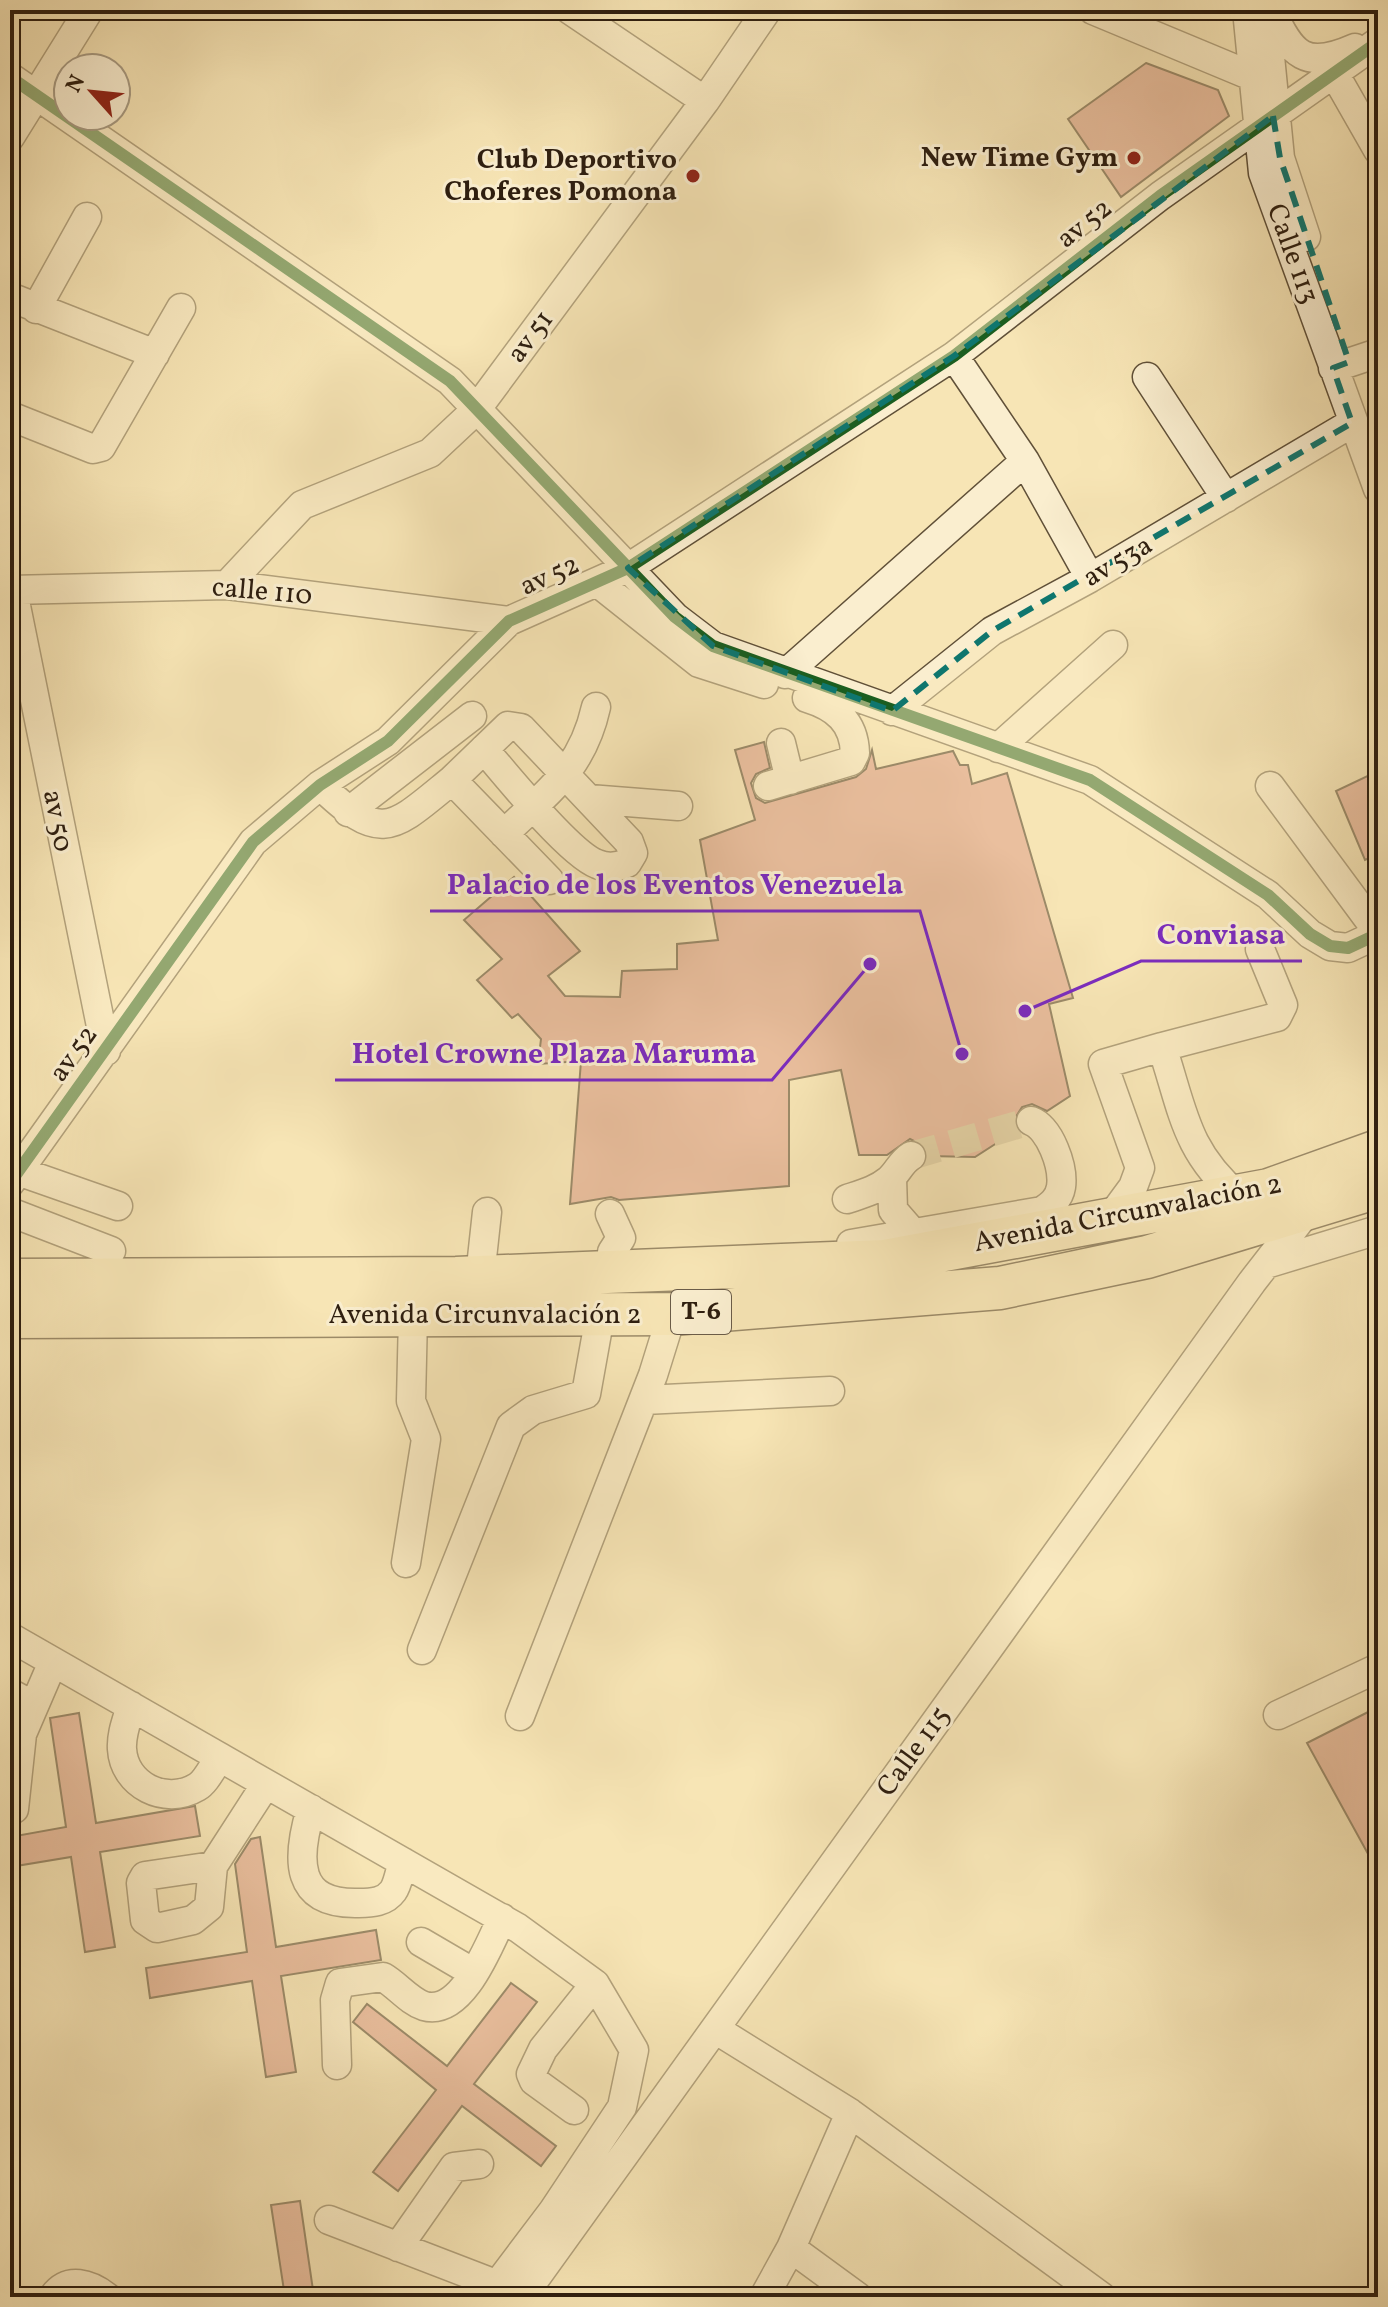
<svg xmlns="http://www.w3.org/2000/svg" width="1388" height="2307" viewBox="0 0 1388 2307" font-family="Vollkorn,serif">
<rect width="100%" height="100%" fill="#f7e5b5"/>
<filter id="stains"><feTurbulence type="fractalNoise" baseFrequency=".0025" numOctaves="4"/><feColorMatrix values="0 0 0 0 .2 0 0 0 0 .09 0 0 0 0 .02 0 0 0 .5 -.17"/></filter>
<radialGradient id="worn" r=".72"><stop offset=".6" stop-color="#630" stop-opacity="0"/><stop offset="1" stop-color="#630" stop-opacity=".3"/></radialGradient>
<!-- building -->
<path fill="#da9184" stroke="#2e1e0f" stroke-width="2" d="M1146,63L1218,90L1229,116L1121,197L1068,119Z
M764,742L770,768L756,774L751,783L756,798L765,803L856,777L866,769L872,750L876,769L953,751L960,765H968L972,784L1007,773L1073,998L1049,1004L1070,1096L1047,1111L1032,1104L1022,1107L1014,1120L1017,1130L975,1157L928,1156L924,1146L910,1139L887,1155H859L841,1070L789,1080V1186L619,1200L611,1197L570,1204L581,1061L538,1064L541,1039L518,1014L512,1018L477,980L502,959L464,920L514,877L580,951L548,976L565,996L620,997L622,971L677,969V944L718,940L700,840L755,820L735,750Z
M1378,771V854L1365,860L1336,791Z
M1378,1707V1872L1307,1743Z
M79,1713L96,1823L195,1806L200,1836L100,1852L115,1947L85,1952L71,1857L10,1867V1837L66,1827L50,1718Z
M260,1837L276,1947L376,1930L381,1960L281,1976L296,2072L266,2077L252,1981L150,1998L146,1968L247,1952L235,1864L251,1839Z
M511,1983L537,2002L474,2084L556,2146L541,2166L462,2106L398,2191L373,2172L436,2090L353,2022L367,2004L447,2066Z
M300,2201L314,2297H285L271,2205Z"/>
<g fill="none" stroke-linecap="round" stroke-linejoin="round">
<!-- minor-tunnel -->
<path stroke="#cfbd94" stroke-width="28" stroke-dasharray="28 14" stroke-linecap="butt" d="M911,1156L1031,1121"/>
<!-- minor casing -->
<g stroke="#605038" stroke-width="31">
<path id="minor" d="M570,10L705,101
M1093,10L1254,77
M1247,10L1263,173L1378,489
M1271,10C1292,56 1305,70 1355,48
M1268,36L1280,158L1306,237
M1334,73L1378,150
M10,77L450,381L675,617L713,646L1090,780L1268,895L1310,934L1330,946L1348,948L1378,934
M10,137L89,10
M10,297L155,354
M36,309L87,217
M954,356L1025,461L1090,578
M1333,368L1378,353
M1147,377L1226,498
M10,416L93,449L101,447L181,308
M597,582L699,663L764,684
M227,585L302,505L430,453L476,410L705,101L767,10
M10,590L227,585L509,621
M13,591L106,1051
M785,674L1025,461
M892,711L992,631L1090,578L1352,423
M781,743L790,780
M998,748L1113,645
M452,780L508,726L521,728L629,842L633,853L627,863C618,867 607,868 597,864C570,854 505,774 484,749
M320,785C382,845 392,829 452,780L549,880
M768,786L851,761L855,753C854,722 836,707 807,698
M1270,786L1378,932
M589,799L678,806
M348,812L472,716
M504,834C547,792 582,770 596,707
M1162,1047L1277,1017L1283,1005L1260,949
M18,1171L118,1206
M892,1178L893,1210L913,1233
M10,1183L253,842L320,785L388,741L509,621L628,568L954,356L1160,196L1378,42
M847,1199C862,1194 877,1190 889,1180C898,1172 901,1162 911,1156
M10,1212L111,1251
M610,1214L621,1238L612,1252
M1108,1221L1133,1187L1140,1168L1103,1064L1162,1047C1183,1110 1185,1151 1238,1196
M851,1244L1042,1211C1051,1205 1059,1199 1061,1187C1064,1167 1050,1128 1031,1121
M482,1258L487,1212
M1266,1264L1378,1230
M644,1400L830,1391
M406,1563L426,1439L411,1401L413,1316
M10,1637L518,1928L595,1984L634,2050L622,2107L553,2211L488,2297
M422,1650L511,1426L533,1410L586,1394L600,1316
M10,1693L34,1706
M131,1706C127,1720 121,1734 122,1749C124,1785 165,1806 197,1787C206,1782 213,1766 220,1757
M1278,1715L1378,1668
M520,1716L653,1375L672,1314
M14,1809L22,1734L53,1662
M311,1809C296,1859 294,1905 359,1903C372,1903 385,1902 393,1891C398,1884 400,1870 403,1862
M213,1866L145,1876L141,1883L145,1920L157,1928L193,1920L209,1907L213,1866L266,1784
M421,1942L474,1973
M715,2029L850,2113L1102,2297
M337,2065L335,2000L340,1983L383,1977C397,1985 409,2001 424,2006C462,2017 489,1945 502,1918
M574,2110L534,2081L531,2074L543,2049L595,1984
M329,2220L498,2285
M398,2247L454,2167L479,2164
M791,2248L858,2297
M53,2297C68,2276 90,2284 107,2297
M522,2297L1252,1282L1308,1210
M764,2297L791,2248L850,2113"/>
</g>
<!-- highway casing -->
<g stroke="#2e1e0f" stroke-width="45">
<path id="highway" d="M10,1280L456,1278L885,1261L1269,1190L1378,1151
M10,1317L672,1314L1000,1288L1147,1257L1378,1187"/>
</g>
<!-- minor -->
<use href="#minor" stroke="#faeecf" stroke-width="28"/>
<!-- highway -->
<use href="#highway" stroke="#f7e5b5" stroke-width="42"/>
<!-- cycleway casing -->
<g stroke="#faeecf" stroke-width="17">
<path id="cycleway" d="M10,77L450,381L675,617L713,646L1090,780L1268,895L1310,934L1330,946L1348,948L1378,934
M10,1183L253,842L320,785L388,741L509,621L628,568L954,356L1160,196L1378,42"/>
</g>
<!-- cycleway -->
<use href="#cycleway" stroke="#1b5e20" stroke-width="12"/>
</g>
<!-- marked area -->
<path d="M0 0H1388V2307H0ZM1273,116L1280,158L1349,362L1333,368L1352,423L992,631L892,711L713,646L628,568L954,356Z" fill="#f7e5b5" fill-opacity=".55" fill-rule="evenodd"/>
<path fill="none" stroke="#0f766e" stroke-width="6" stroke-dasharray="16 10" stroke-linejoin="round" d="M1273,116L1280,158L1349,362L1333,368L1352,423L992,631L892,711L713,646L628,568L954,356Z"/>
<!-- markers -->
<g fill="#8f2418" stroke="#faeecf" stroke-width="3">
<circle cx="1134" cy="158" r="8"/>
<circle cx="693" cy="176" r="8"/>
</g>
<g text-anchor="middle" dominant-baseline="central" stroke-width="6" stroke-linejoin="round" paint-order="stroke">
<!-- shield labels -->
<rect fill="#faeecf" stroke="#6b5c49" stroke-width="2" x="671" y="1290" width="60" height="44" rx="6"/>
<g font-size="26" font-weight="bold" fill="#2e1e0f">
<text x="701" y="1312">T-6</text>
</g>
<!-- poi labels -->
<g font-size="28" font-weight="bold" fill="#2e1e0f" stroke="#faeecf" text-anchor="end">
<text x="1118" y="158">New Time Gym</text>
<text x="677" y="160">Club Deportivo<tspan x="677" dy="32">Choferes Pomona</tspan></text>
</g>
<!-- street labels -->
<g font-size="28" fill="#2e1e0f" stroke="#faeecf">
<text transform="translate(1085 224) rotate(-38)">av 52</text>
<text transform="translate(1292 254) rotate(70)">Calle 113</text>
<text transform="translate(531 337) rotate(-53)">av 51</text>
<text transform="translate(1118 562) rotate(-30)">av 53a</text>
<text transform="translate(550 576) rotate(-24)">av 52</text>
<text transform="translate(262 592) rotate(5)">calle 110</text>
<text transform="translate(57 821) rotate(79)">av 50</text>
<text transform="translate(74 1054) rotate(-54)">av 52</text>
<text transform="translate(1128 1214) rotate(-11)">Avenida Circunvalación 2</text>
<text x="485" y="1315">Avenida Circunvalación 2</text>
<text transform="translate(914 1752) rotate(-54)">Calle 115</text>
</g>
</g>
<!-- callouts -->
<path fill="none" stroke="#7b2cbf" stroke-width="3" d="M962 1054L920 911H430M1025 1011L1141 961H1302M870 964L772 1080H335"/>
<g fill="#7b2cbf" stroke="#faeecf" stroke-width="3">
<circle cx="962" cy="1054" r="8"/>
<circle cx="1025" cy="1011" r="8"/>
<circle cx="870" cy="964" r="8"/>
</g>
<g font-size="30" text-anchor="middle" font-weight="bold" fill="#7b2cbf" stroke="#faeecf" stroke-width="6" stroke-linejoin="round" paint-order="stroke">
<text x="675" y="894">Palacio de los Eventos Venezuela</text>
<text x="1221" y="944">Conviasa</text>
<text x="554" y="1063">Hotel Crowne Plaza Maruma</text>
</g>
<!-- margin -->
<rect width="1388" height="2307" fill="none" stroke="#f7e5b5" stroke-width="40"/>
<rect x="12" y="12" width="1364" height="2283" fill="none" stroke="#2e1e0f" stroke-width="4"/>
<rect x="20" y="20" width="1348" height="2267" fill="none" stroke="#2e1e0f" stroke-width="2"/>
<!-- north arrow -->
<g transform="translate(92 92) rotate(297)"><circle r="38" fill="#faeecf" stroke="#a89b82" stroke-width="2"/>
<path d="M0-6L14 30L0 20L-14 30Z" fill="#8f2418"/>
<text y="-12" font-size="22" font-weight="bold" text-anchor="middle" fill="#2e1e0f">N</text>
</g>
<rect width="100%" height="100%" filter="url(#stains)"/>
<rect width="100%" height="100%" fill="url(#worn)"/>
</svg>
